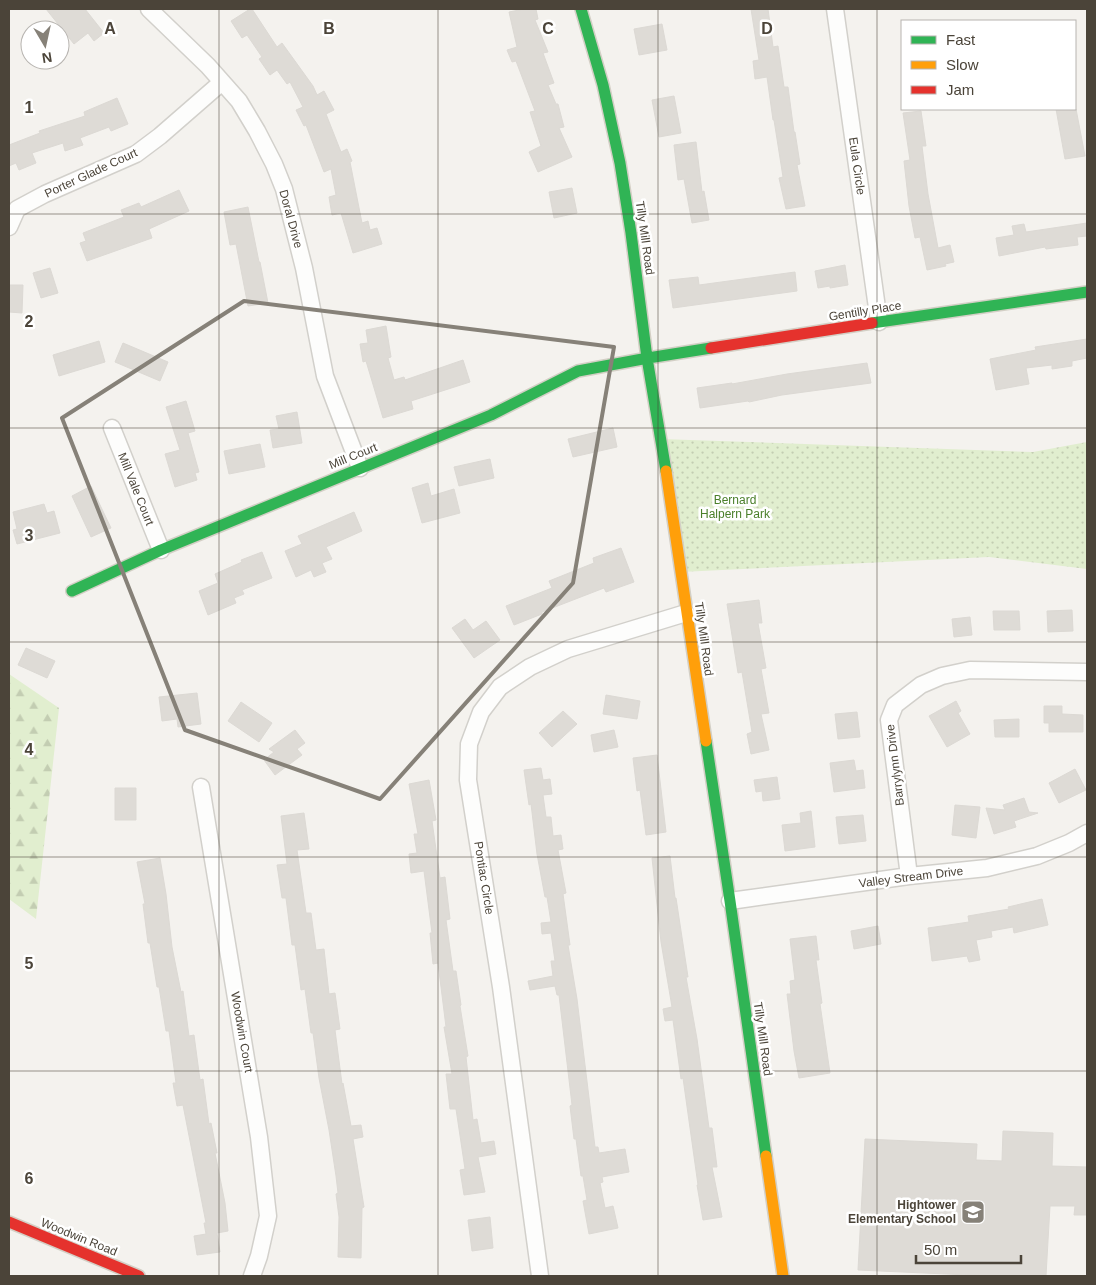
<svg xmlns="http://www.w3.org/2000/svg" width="1096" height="1285" viewBox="0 0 1096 1285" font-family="Arial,sans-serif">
<defs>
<pattern id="forest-firs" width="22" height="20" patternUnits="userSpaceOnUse" patternTransform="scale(1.25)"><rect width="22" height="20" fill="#e1eecf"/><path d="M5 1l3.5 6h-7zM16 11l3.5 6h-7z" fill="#c3cdb2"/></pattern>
<pattern id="park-dots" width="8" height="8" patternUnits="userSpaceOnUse" patternTransform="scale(1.25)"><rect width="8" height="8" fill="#e1eecf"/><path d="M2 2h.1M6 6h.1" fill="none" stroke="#c3cdb2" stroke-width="1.8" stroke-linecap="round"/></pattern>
</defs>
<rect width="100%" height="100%" fill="#f4f2ee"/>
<!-- forest -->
<path fill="url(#forest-firs)" d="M9,674L59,708L36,919L9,899Z"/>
<!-- park -->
<path fill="url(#park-dots)" d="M661,439L1033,452L1087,442V569L989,557L681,572Z"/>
<!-- building -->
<path fill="#dedbd6" stroke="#dcd9d4" d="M46,9H85L104,33L94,41L88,33L74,44Z
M250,9H252L277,47L282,43L313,86L317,95L324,91L334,110L326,114L341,152L347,149L352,161L350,162L362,223L368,221L370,230L377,228L382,244L353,253L341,213L332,215L329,197L336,195L331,169L324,172L306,125L304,126L296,110L303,107L290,82L287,84L277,70L270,75L259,59L262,57L247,35L242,38L231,21Z
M524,9H536L538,19L535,20L548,52L543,53L554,83L548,85L556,104H558L564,127L559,128L572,157L538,172L529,152L541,146L530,112L535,111L516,61L512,62L507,50L517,47L509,12Z
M751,9H768L773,47L778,46L784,87H788L794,132H795L800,164L797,165L805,206L786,209L779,178L783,177L774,120H773L767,77L755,79L753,61L759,60Z
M662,24L667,50L639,55L634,29Z
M674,96L681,133L659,137L652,100Z
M117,98L128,124L111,131L109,127L80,138L83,145L65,151L63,143L32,153L36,163L19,170L16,163L9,166V145L40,133L39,131L85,116L84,112Z
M1056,109H1076L1085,156L1065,159Z
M921,111L926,146H922L928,194L938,248L950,245L954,262L945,264L946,266L927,270L920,237L915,238L909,206L904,161L910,160L903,113Z
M696,142L702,192L704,191L709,220L692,223L684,179L678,180L674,145Z
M572,188L577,213L554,218L549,192Z
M179,190L189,211L149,229L152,238L87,261L80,243L86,241L83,233L124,217L121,210L139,203L141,207Z
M248,207L259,262H260L268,303L248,306L236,244L230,245L224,212Z
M1087,223V236L1077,237L1078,245L1046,249L1045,247L999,256L996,238L1014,235L1012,226L1024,224L1026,232Z
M845,265L848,285L830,288V286L818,288L815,271Z
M50,268L58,293L41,298L33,273Z
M795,272L797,291L673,308L669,280L698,277L699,285Z
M9,285H23L22,313L9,312Z
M386,326L391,357L388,358L394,380L404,377L405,380L463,360L470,382L411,401L413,409L383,418L366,361L363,362L360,344L368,343L366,330Z
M1087,339V358L1072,361V366L1052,369V365L1026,368L1029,384L996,390L990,359L1036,350L1035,347Z
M99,341L105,362L59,376L53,355Z
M123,343L168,362L160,381L115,362Z
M867,363L871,383L782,395L749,402L748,401L700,408L697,388L732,383V384L787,374Z
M186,401L195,431L188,433L199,472L195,473L197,480L175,487L165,454L180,450L166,407Z
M297,412L302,443L273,448L270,430L279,429L276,416Z
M613,428L617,447L573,457L568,439Z
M260,444L265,467L229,474L224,451Z
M490,459L494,478L459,486L454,467Z
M428,483L431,496L454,489L460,513L422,523L412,488Z
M91,486L111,528L91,537L72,496Z
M44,504L47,513L54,511L60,533L17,544L13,530L17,529L13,512Z
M354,512L362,531L326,547L332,559L322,563L326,572L314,577L311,570L296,577L285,551L302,544L298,536Z
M621,548L634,582L606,592L604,588L542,612V614L514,625L506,606L552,588L549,581L594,563L593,558Z
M262,552L272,578L242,590L244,594L234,598L236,603L208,615L199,591L218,583L215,574L242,562L241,560Z
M759,600L762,623H758L766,668L761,669L769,713L761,714L769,750L751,754L747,734L752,732L742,672L738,673L727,604Z
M1072,610L1073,631L1048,632L1047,611Z
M993,611H1019L1020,630H994Z
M970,617L972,635L954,637L952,619Z
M465,619L473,630L486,621L500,640L474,658L452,628Z
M26,648L55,661L47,678L18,665Z
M197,693L201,724L178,727L177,719L162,721L159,697Z
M606,695L640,701L637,719L603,714Z
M956,701L961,711L958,713L970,734L947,747L929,716Z
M241,702L272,723L259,742L228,721Z
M1044,706H1062V714L1083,715V732H1049V723H1044Z
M563,711L577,724L552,747L539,733Z
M857,712L860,737L838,739L835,714Z
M1019,719V737H995L994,720Z
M295,730L305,743L297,749L302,755L275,775L264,760L274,752L269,749Z
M614,730L618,747L594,752L591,735Z
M657,755L666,832L646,835L640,790L637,791L633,758Z
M854,760L856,771L863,770L865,788L834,792L830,763Z
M541,768L543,780L550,779L552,794L543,795L546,817H551L553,836L561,835L563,849L558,850L566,893L563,894L570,945H568L577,999L595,1147H598L599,1153L625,1149L629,1172L602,1177L603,1182L600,1183L605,1208L613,1206L618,1228L589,1234L583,1201L587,1200L583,1176H581L576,1139H574L570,1106L572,1105L559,995H557L555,986L530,990L528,981L553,976L551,961H555L551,933L542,934L541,923L551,922L547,897H545L537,854L531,804L529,805L524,770Z
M1075,769L1086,790L1059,803L1049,783Z
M777,777L780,799L763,801L762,791L756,792L754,780Z
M429,780L436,820L432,821L440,878L445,877L450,919L446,920L453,971H456L461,1005L460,1006L468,1056L466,1057L473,1120L477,1119L481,1143L494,1141L496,1154L478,1157L485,1192L464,1195L460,1170L465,1169L456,1109H450L446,1074H452L444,1027H446L438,963L433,964L430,933H432L424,871L411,873L409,854L417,853L414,834H418L409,784Z
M115,788H136V820H115Z
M1024,798L1029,812L1038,813L1014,821L1016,827L994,834L986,808L1005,810L1003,805Z
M955,805L980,807L976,838L952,835Z
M811,811L815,847L785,851L782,825L801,823L800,813Z
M304,813L309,849L297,850L306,913H311L316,950L324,949L329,994L335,993L340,1029L335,1030L342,1084L343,1083L351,1126L361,1125L363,1137L353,1139L364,1207L362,1208L361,1258L338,1257L339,1217L336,1194L338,1193L336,1176L329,1130L319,1078L313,1033H311L305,989L301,990L295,945H292L286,898H282L277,865L287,864L281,816Z
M863,815L866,841L839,844L836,817Z
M670,856L675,898H676L688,977H686L697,1039L709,1128H712L717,1167H712L722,1217L703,1220L697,1185H698L683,1078L681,1079L673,1020L665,1021L663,1009L672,1007L661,942L652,858Z
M160,858L166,894L172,947L181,992L183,991L189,1036L194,1035L200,1080L203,1079L209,1124L211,1123L217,1153H215L225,1203L228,1231L217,1233L220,1252L197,1255L194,1236L206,1234L204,1223H206L183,1105L177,1106L173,1083H176L169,1031H166L159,987H157L150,943H148L143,904H145L137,862Z
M1042,899L1048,925L1014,933L1013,927L991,931L992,937L976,940L980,960L969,962L967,956L932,961L928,928L969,922L968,916L1009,909L1008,907Z
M878,926L881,944L854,949L851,931Z
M816,936L819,960H816L822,1003L820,1004L830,1073L799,1078L794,1051L787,994H791L790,981L795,980L790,939Z
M1003,1131L1053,1133L1052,1166L1087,1167V1215H1074L1075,1206H1050L1046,1276H990L858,1270L865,1139L977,1144L976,1160L1002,1161Z
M490,1217L493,1248L472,1251L468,1220Z"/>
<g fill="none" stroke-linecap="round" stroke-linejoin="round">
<!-- street casing -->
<g stroke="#d2d0cb" stroke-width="19">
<path id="street" d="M149,9L208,66L239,101L257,131L274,164L284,189L304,268L325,376L360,468
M835,9L879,322
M9,227L17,209L45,194L136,154L160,136L222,82
M112,428L161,550
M201,787L259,1137L268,1216L259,1256L252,1276
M909,876L889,720L895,705L921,685L942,676L970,670L1087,672
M730,901L909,876L987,868L1037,856L1069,843L1087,833
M540,1276L501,987L468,780L469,744L481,712L500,687L530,667L568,649L686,613"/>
</g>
<!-- fast casing -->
<g stroke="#d3cfc5" stroke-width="14">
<path id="fast" d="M581,9L603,85L620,163L631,233L647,358L666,471
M872,323L1087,292
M72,591L161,550L491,415L578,371L648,358L711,348
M706,741L730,901L766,1156"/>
</g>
<!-- slow casing -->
<g stroke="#d3cfc5" stroke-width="14">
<path id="slow" d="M666,471L706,741
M766,1156L783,1276"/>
</g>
<!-- jam casing -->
<g stroke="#d3cfc5" stroke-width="14">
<path id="jam" d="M711,348L872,323
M9,1222L139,1276"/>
</g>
<!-- street -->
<use href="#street" stroke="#fdfdfc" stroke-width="16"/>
<!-- fast -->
<use href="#fast" stroke="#30b455" stroke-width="11"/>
<!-- slow -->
<use href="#slow" stroke="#ff9f0a" stroke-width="11"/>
<!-- jam -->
<use href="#jam" stroke="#e5322d" stroke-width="11"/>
</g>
<!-- marked area -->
<path fill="none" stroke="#868178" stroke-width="4" stroke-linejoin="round" d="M244,301L614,347L573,583L380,799L185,730L62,418Z"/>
<!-- grid -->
<path fill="none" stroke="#4b4439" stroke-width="1" stroke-opacity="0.55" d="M219,9V1276M438,9V1276M658,9V1276M877,9V1276M9,214H1087M9,428H1087M9,642H1087M9,857H1087M9,1071H1087"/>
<!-- icons -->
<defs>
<g id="school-square" transform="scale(1.25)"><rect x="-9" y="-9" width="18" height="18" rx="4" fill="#868178" stroke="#fff"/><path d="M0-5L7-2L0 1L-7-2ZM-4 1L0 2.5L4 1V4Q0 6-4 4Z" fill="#fff"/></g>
</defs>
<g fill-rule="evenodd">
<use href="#school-square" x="973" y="1212"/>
</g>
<g text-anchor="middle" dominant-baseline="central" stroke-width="5" stroke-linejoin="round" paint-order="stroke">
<!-- street labels -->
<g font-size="12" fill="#4b4439" stroke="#fff">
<text transform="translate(857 166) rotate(82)">Eula Circle</text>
<text transform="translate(91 173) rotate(-25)">Porter Glade Court</text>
<text transform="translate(291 219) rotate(75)">Doral Drive</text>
<text transform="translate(645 238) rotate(82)">Tilly Mill Road</text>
<text transform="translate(865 311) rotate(-9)">Gentilly Place</text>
<text transform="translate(353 456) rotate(-22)">Mill Court</text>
<text transform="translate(136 489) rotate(68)">Mill Vale Court</text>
<text transform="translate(704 639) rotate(82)">Tilly Mill Road</text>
<text transform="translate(895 765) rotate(-97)">Barrylynn Drive</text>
<text transform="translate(911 877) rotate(-7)">Valley Stream Drive</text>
<text transform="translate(484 878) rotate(81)">Pontiac Circle</text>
<text transform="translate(242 1032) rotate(80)">Woodwin Court</text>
<text transform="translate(763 1039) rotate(82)">Tilly Mill Road</text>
<text transform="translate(79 1237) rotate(22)">Woodwin Road</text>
</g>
<!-- park labels -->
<g font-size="12" fill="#4a7f2a" stroke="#fff">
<text x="735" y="500">Bernard<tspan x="735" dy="14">Halpern Park</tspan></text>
</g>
<!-- poi labels -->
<g font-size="12" font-weight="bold" fill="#4b4439" stroke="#fff" text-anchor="end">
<text x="956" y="1205">Hightower<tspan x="956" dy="14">Elementary School</tspan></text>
</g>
</g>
<g font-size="16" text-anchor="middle" font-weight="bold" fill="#4b4439" stroke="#fff" stroke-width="5" stroke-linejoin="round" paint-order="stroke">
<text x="110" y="34">A</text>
<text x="329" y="34">B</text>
<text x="548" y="34">C</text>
<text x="767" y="34">D</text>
<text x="29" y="113">1</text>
<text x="29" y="327">2</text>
<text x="29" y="541">3</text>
<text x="29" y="755">4</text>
<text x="29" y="969">5</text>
<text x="29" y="1184">6</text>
</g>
<!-- border -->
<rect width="1096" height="1285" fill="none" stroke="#4b4439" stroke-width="20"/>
<!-- legend -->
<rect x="901" y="20" width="175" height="90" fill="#ffffff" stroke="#b7b4b0"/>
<rect x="911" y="36" width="25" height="8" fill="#30b455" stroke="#b7b4b0"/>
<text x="946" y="45" font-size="15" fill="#4b4439">Fast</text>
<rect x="911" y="61" width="25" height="8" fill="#ff9f0a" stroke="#b7b4b0"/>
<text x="946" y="70" font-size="15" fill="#4b4439">Slow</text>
<rect x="911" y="86" width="25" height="8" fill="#e5322d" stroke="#b7b4b0"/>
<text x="946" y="95" font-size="15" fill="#4b4439">Jam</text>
<!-- north arrow -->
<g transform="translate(45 45) rotate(171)"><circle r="24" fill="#ffffff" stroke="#b7b4b0"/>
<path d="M0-4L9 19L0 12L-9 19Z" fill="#868178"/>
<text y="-8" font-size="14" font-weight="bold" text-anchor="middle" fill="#4b4439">N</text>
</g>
<!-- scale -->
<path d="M916 1255v8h105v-8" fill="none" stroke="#4b4439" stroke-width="2.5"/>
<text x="924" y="1255" font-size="15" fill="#4b4439" stroke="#ffffff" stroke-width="4" paint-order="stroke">50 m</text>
</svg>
